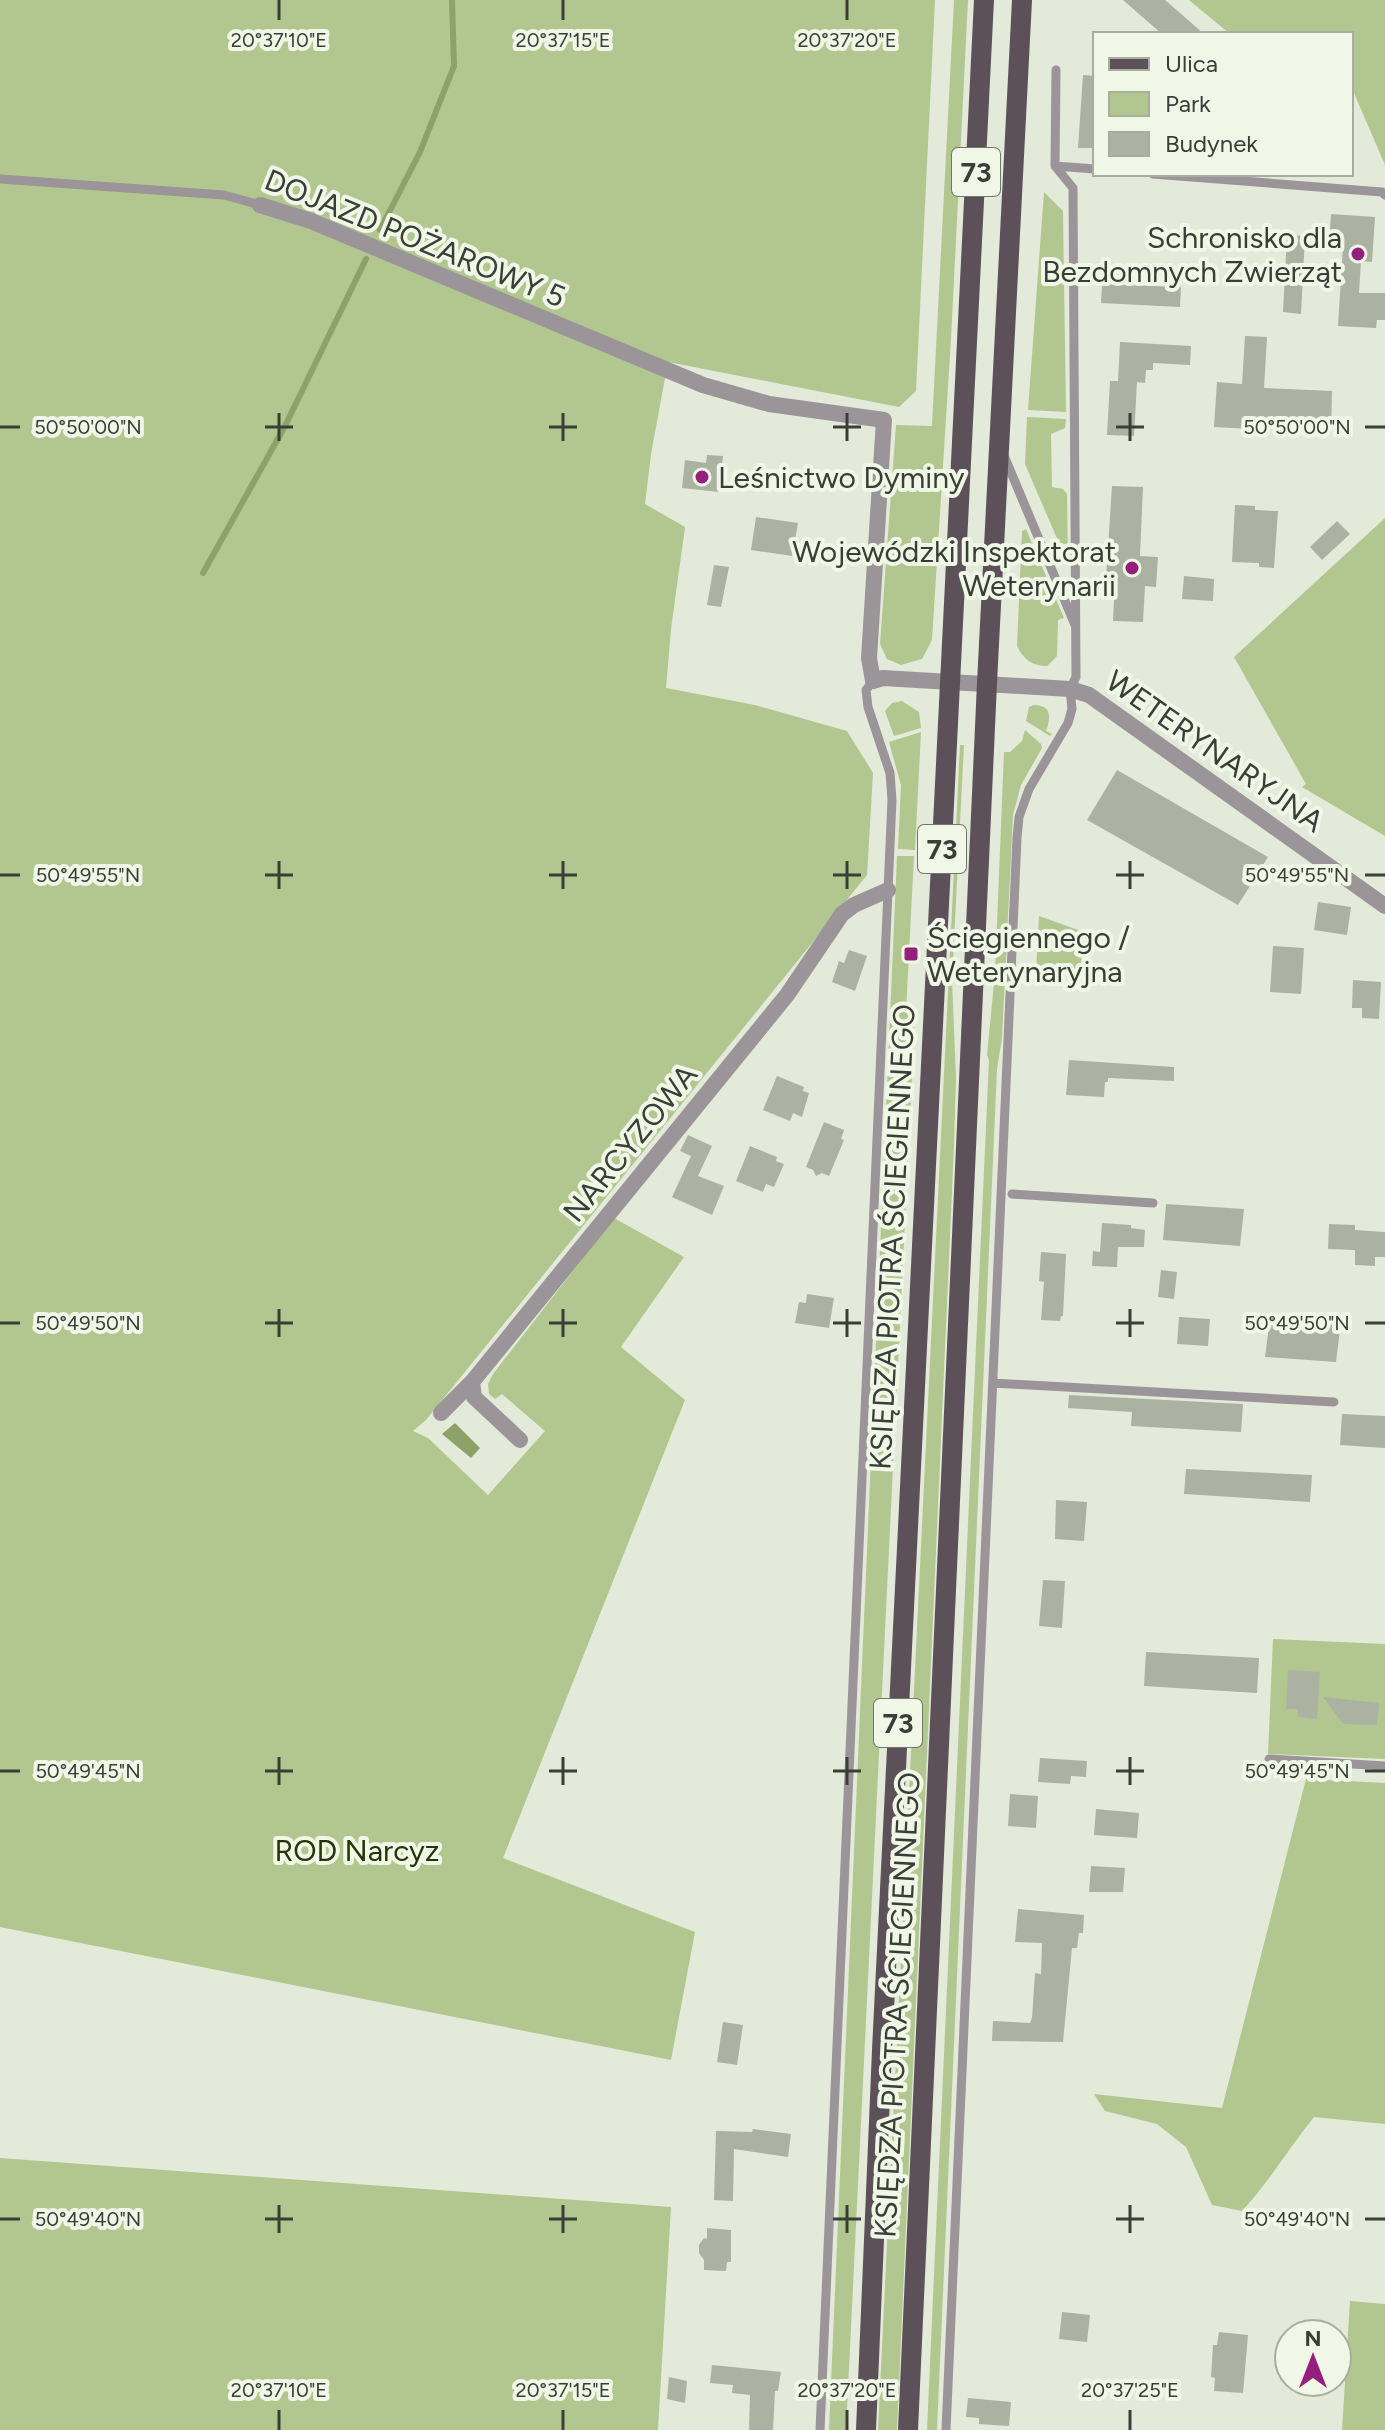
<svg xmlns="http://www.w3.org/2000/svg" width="1385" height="2430" viewBox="0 0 1385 2430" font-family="Figtree,sans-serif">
<rect width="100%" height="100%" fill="#e3ead9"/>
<!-- green -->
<path fill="#b1c78f" d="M0,0H935L916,391L899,407L668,362L651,454L645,504L685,527L671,629L666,688L755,705L847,731L873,773L867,875L426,1420L413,1431L428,1438L488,1495L545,1431L502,1394L495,1399L489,1394L488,1384L493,1374L614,1218L684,1257L621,1347L685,1400L503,1858L695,1932L671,2060L0,1927Z
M954,0H968L951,339L932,640L922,659L901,665L887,659L880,644L896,425L932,426Z
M1189,0H1385V165L1351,86V34H1230Z
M1044,192L1063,211L1066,412L1028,410Z
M1027,417L1066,419L1065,428L1051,434L1052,487L1063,489L1067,494L1068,564L1025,464Z
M1385,518V836L1302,787L1306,784L1234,657Z
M1026,529L1064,618L1058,620L1057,656L1047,666C1032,666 1023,659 1017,646L1022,531Z
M902,701L919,712L921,728L894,736L885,711L892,703Z
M1034,705C1052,705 1051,718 1046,731L1052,734L1050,736L1026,721L1029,707Z
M1025,730L1041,744L1042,748L1021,785L1013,815L1002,1038L997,1069L937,2430H927L989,1060L987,1055L995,973L1004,752H1010L1022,741Z
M921,732L915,850L898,849L901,785L889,742Z
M960,745H964L952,980L956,1078L954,1146L897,2430H878Z
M897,856H914L906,1012L914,1013L913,1057L846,2430H829Z
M1039,916L1084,932L1080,972H1036Z
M1273,1639L1385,1644V1759L1268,1754Z
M1306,1779L1385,1783V2124L1314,2117C1289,2148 1269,2182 1242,2211L1212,2205L1186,2147L1157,2124L1105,2111L1094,2094L1222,2108Z
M0,2158L671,2207L658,2430H0Z
M1350,2301L1385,2304V2430H1342Z"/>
<!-- water -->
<path fill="#8ca269" d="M455,1423L480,1448L471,1458L442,1434Z"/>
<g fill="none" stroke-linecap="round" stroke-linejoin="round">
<!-- stream -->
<path stroke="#8ca269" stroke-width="6" d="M380,230L420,152L454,66L452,0
M203,573L285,426L366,259"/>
</g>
<!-- building -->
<path fill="#abb2a2" d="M1123,0H1165L1204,34H1162Z
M1083,75L1095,76V148H1078Z
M1331,214L1375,217L1372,262L1361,261L1359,293H1385V320H1377L1376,328L1338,326L1343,246H1329Z
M1287,235L1305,236L1301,314L1283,312Z
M1102,284L1181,287L1180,307L1101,303Z
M1245,336L1267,337L1264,388L1332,391L1331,433L1214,427L1217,382L1242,384Z
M1120,342L1191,346L1190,365L1153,363V370H1146L1145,383L1137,382L1134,436L1107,435L1110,381H1118Z
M707,455L723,456L719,492L682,488L685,460L706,463Z
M1112,486L1143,487L1140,556L1158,557L1156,587L1145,586L1143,622L1113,621L1115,579H1106Z
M1235,505L1255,506V510L1278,511L1274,568L1259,567V563L1232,562Z
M756,517L798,523L792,556L751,550Z
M1337,521L1350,534L1322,560L1310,547Z
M714,565L729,567L721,607L707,605Z
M1184,576L1214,579L1213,601L1182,599Z
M1117,770L1268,857L1238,905L1087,820Z
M1318,902L1351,907L1347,935L1314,930Z
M1273,946L1304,948L1301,994L1270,992Z
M849,950L867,956L855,991L832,982L839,961L844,963Z
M1353,980L1381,982L1379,1019L1362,1018V1008H1352Z
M1069,1060L1174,1067V1081L1108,1078V1082H1105L1104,1097L1066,1095Z
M777,1076L804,1087L803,1091L809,1093L802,1117L793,1113L790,1121L763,1110Z
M824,1122L844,1130L841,1139L844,1140L829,1176L822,1173L816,1176L813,1170L806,1167Z
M688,1135L712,1146L698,1176L724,1186L712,1215L672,1197L691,1156L680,1151Z
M750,1146L777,1157L776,1161L784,1164L774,1187L766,1184L763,1192L736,1181Z
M1166,1204L1244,1209L1240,1246L1163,1240Z
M1102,1223L1131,1225V1228L1145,1230L1144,1247H1118L1117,1267L1092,1266L1093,1251L1100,1252Z
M1329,1224L1355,1225V1230L1385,1232V1257H1375V1266L1355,1265V1250L1328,1249Z
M1041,1252L1066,1254L1063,1316H1061L1060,1321L1041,1320L1044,1282L1039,1281Z
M1161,1270L1177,1272L1174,1299L1158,1297Z
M807,1294L834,1298L829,1328L795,1323L799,1302L806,1303Z
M1179,1317L1210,1319L1208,1346L1177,1344Z
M1270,1318L1341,1322L1336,1362L1265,1357Z
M1069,1395L1243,1404L1241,1432L1131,1426L1132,1412L1068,1408Z
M1342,1414L1385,1416V1448L1340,1445Z
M1186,1469L1312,1475L1310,1502L1184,1494Z
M1056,1500L1087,1502L1084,1541L1055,1539Z
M1043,1580L1065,1581L1062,1628L1039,1626Z
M1146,1652L1259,1658L1257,1693L1144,1686Z
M1288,1670L1320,1672L1317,1719L1298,1717V1709H1286Z
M1323,1697L1379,1703L1377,1725L1343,1724Z
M1040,1758L1087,1761L1086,1777L1071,1776L1070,1784L1038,1782Z
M1010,1794L1038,1796L1036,1828L1008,1826Z
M1096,1809L1139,1813L1137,1838L1094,1835Z
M1091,1866L1125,1868L1123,1892H1089Z
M1018,1909L1084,1915L1083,1933H1079L1077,1948H1072L1063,2042L992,2041L993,2021L1030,2023L1032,2018L1035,1973L1041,1974L1042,1943L1015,1942Z
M723,2022L743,2025L737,2065L717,2062Z
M753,2129L791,2134L788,2157L734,2149L733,2201L714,2200L716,2131L752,2132Z
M707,2228L731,2230V2262H727L726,2271L704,2270V2260L699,2253V2245L704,2238L707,2239Z
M1062,2312L1090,2315L1087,2342L1059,2339Z
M1219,2332L1248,2335L1243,2393L1214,2391L1215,2378L1211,2377L1212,2362L1213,2345H1217Z
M712,2365L781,2372L778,2391H775L773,2430H749L750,2395L732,2393L733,2385L710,2383Z
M669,2377L687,2381L685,2403L667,2399Z
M968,2398L1011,2402L1009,2426L979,2424V2418L966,2417Z"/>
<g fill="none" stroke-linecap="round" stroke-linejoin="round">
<!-- lane -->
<path stroke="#9b9499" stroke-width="9" d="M1055,166L1095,169
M1153,174L1382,192L1385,195
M0,179L224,195L260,205
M1005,458L1075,625
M1012,1194L1153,1203
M993,1383L1334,1402
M1269,1759L1385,1766
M820,2430L892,800L890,773L868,707L866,690L873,681
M946,2430L1017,838L1019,817L1029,789L1068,723L1072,709L1070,689L1076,677L1073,188L1055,166L1056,70"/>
<!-- street -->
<path stroke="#9b9499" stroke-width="16" d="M260,205L311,221L703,385L769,404L884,420L869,658L873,681L883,678L1070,689L1089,695L1385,906
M441,1413L472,1382
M520,1440L474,1397L472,1382L787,995L842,914L854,905L888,890"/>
<!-- primary -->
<path stroke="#5d5159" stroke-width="20" d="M866,2430L882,2050L984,0
M908,2430L987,683L1022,0"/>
</g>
<!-- ticks -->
<path fill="none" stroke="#3b3e37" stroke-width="3" d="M279,0V20M563,0V20M847,0V20M279,413V441M563,413V441M847,413V441M1130,413V441M0,427H20M265,427H293M549,427H577M833,427H861M1116,427H1144M1365,427H1385M279,861V889M563,861V889M847,861V889M1130,861V889M0,875H20M265,875H293M549,875H577M833,875H861M1116,875H1144M1365,875H1385M279,1309V1337M563,1309V1337M847,1309V1337M1130,1309V1337M0,1323H20M265,1323H293M549,1323H577M833,1323H861M1116,1323H1144M1365,1323H1385M279,1757V1785M563,1757V1785M847,1757V1785M1130,1757V1785M0,1771H20M265,1771H293M549,1771H577M833,1771H861M1116,1771H1144M1365,1771H1385M279,2205V2233M563,2205V2233M847,2205V2233M1130,2205V2233M0,2219H20M265,2219H293M549,2219H577M833,2219H861M1116,2219H1144M1365,2219H1385M279,2410V2430M563,2410V2430M847,2410V2430M1130,2410V2430"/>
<!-- markers -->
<g fill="#951f7d" stroke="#f0f7e6" stroke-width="3">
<circle cx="1358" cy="254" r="8"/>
<circle cx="702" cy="477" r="8"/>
<circle cx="1132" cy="568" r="8"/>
<rect x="903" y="946" width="16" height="16" rx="4"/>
</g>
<g text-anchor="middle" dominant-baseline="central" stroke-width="8" stroke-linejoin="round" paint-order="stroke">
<!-- shield labels -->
<g fill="#f0f7e6" stroke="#71766c" stroke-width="2">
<rect x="952" y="148" width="48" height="48" rx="6"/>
<rect x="918" y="825" width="48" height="48" rx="6"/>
<rect x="874" y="1699" width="48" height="48" rx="6"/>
</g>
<g font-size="28" font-weight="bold" fill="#3b3e37">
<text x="976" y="172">73</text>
<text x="942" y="849">73</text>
<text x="898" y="1723">73</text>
</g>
<!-- poi labels -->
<g font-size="30" fill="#3b3e37" stroke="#f0f7e6" text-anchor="end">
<text x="1342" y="237">Schronisko dla<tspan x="1342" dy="34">Bezdomnych Zwierząt</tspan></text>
<text x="718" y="477" text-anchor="start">Leśnictwo Dyminy</text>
<text x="1116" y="551">Wojewódzki Inspektorat<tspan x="1116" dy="34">Weterynarii</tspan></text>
<text x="927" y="937" text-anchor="start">Ściegiennego /<tspan x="927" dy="34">Weterynaryjna</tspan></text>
</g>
<!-- street labels -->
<g font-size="30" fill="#3b3e37" stroke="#f0f7e6">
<text transform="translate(415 238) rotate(22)">DOJAZD POŻAROWY 5</text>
<text transform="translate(1215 751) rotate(35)">WETERYNARYJNA</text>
<text transform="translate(630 1143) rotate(-51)">NARCYZOWA</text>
<text transform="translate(892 1237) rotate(-87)">KSIĘDZA PIOTRA ŚCIEGIENNEGO</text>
<text transform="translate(897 2005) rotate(-87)">KSIĘDZA PIOTRA ŚCIEGIENNEGO</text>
</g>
<!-- park labels -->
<g font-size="30" fill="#263408" stroke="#f0f7e6">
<text x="357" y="1850">ROD Narcyz</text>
</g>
</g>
<g font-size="20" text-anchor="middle" fill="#3b3e37" stroke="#f0f7e6" stroke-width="8" stroke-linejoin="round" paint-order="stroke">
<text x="279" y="47">20°37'10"E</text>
<text x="563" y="47">20°37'15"E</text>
<text x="847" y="47">20°37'20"E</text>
<text x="88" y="434">50°50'00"N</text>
<text x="1297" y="434">50°50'00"N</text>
<text x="88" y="882">50°49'55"N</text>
<text x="1297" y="882">50°49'55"N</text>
<text x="88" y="1330">50°49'50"N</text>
<text x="1297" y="1330">50°49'50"N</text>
<text x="88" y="1778">50°49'45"N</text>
<text x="1297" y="1778">50°49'45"N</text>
<text x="88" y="2226">50°49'40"N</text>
<text x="1297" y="2226">50°49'40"N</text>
<text x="279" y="2397">20°37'10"E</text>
<text x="563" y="2397">20°37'15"E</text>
<text x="847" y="2397">20°37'20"E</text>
<text x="1130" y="2397">20°37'25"E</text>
</g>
<!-- legend -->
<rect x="1093" y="32" width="260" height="144" fill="#f0f7e6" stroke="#a8ada0" stroke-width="2"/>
<rect x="1109" y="58" width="40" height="12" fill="#5d5159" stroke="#a8ada0" stroke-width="2"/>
<text x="1165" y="72" font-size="24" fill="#3b3e37">Ulica</text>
<rect x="1109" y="92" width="40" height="24" fill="#b1c78f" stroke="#a8ada0" stroke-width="2"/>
<text x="1165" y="112" font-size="24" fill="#3b3e37">Park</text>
<rect x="1109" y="132" width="40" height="24" fill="#abb2a2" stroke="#a8ada0" stroke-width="2"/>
<text x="1165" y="152" font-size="24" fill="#3b3e37">Budynek</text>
<!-- north arrow -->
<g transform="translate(1313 2358)"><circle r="38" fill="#f0f7e6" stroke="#a8ada0" stroke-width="2"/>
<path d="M0-6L14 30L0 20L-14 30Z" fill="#951f7d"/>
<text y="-12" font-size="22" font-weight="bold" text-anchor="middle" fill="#3b3e37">N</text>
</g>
</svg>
